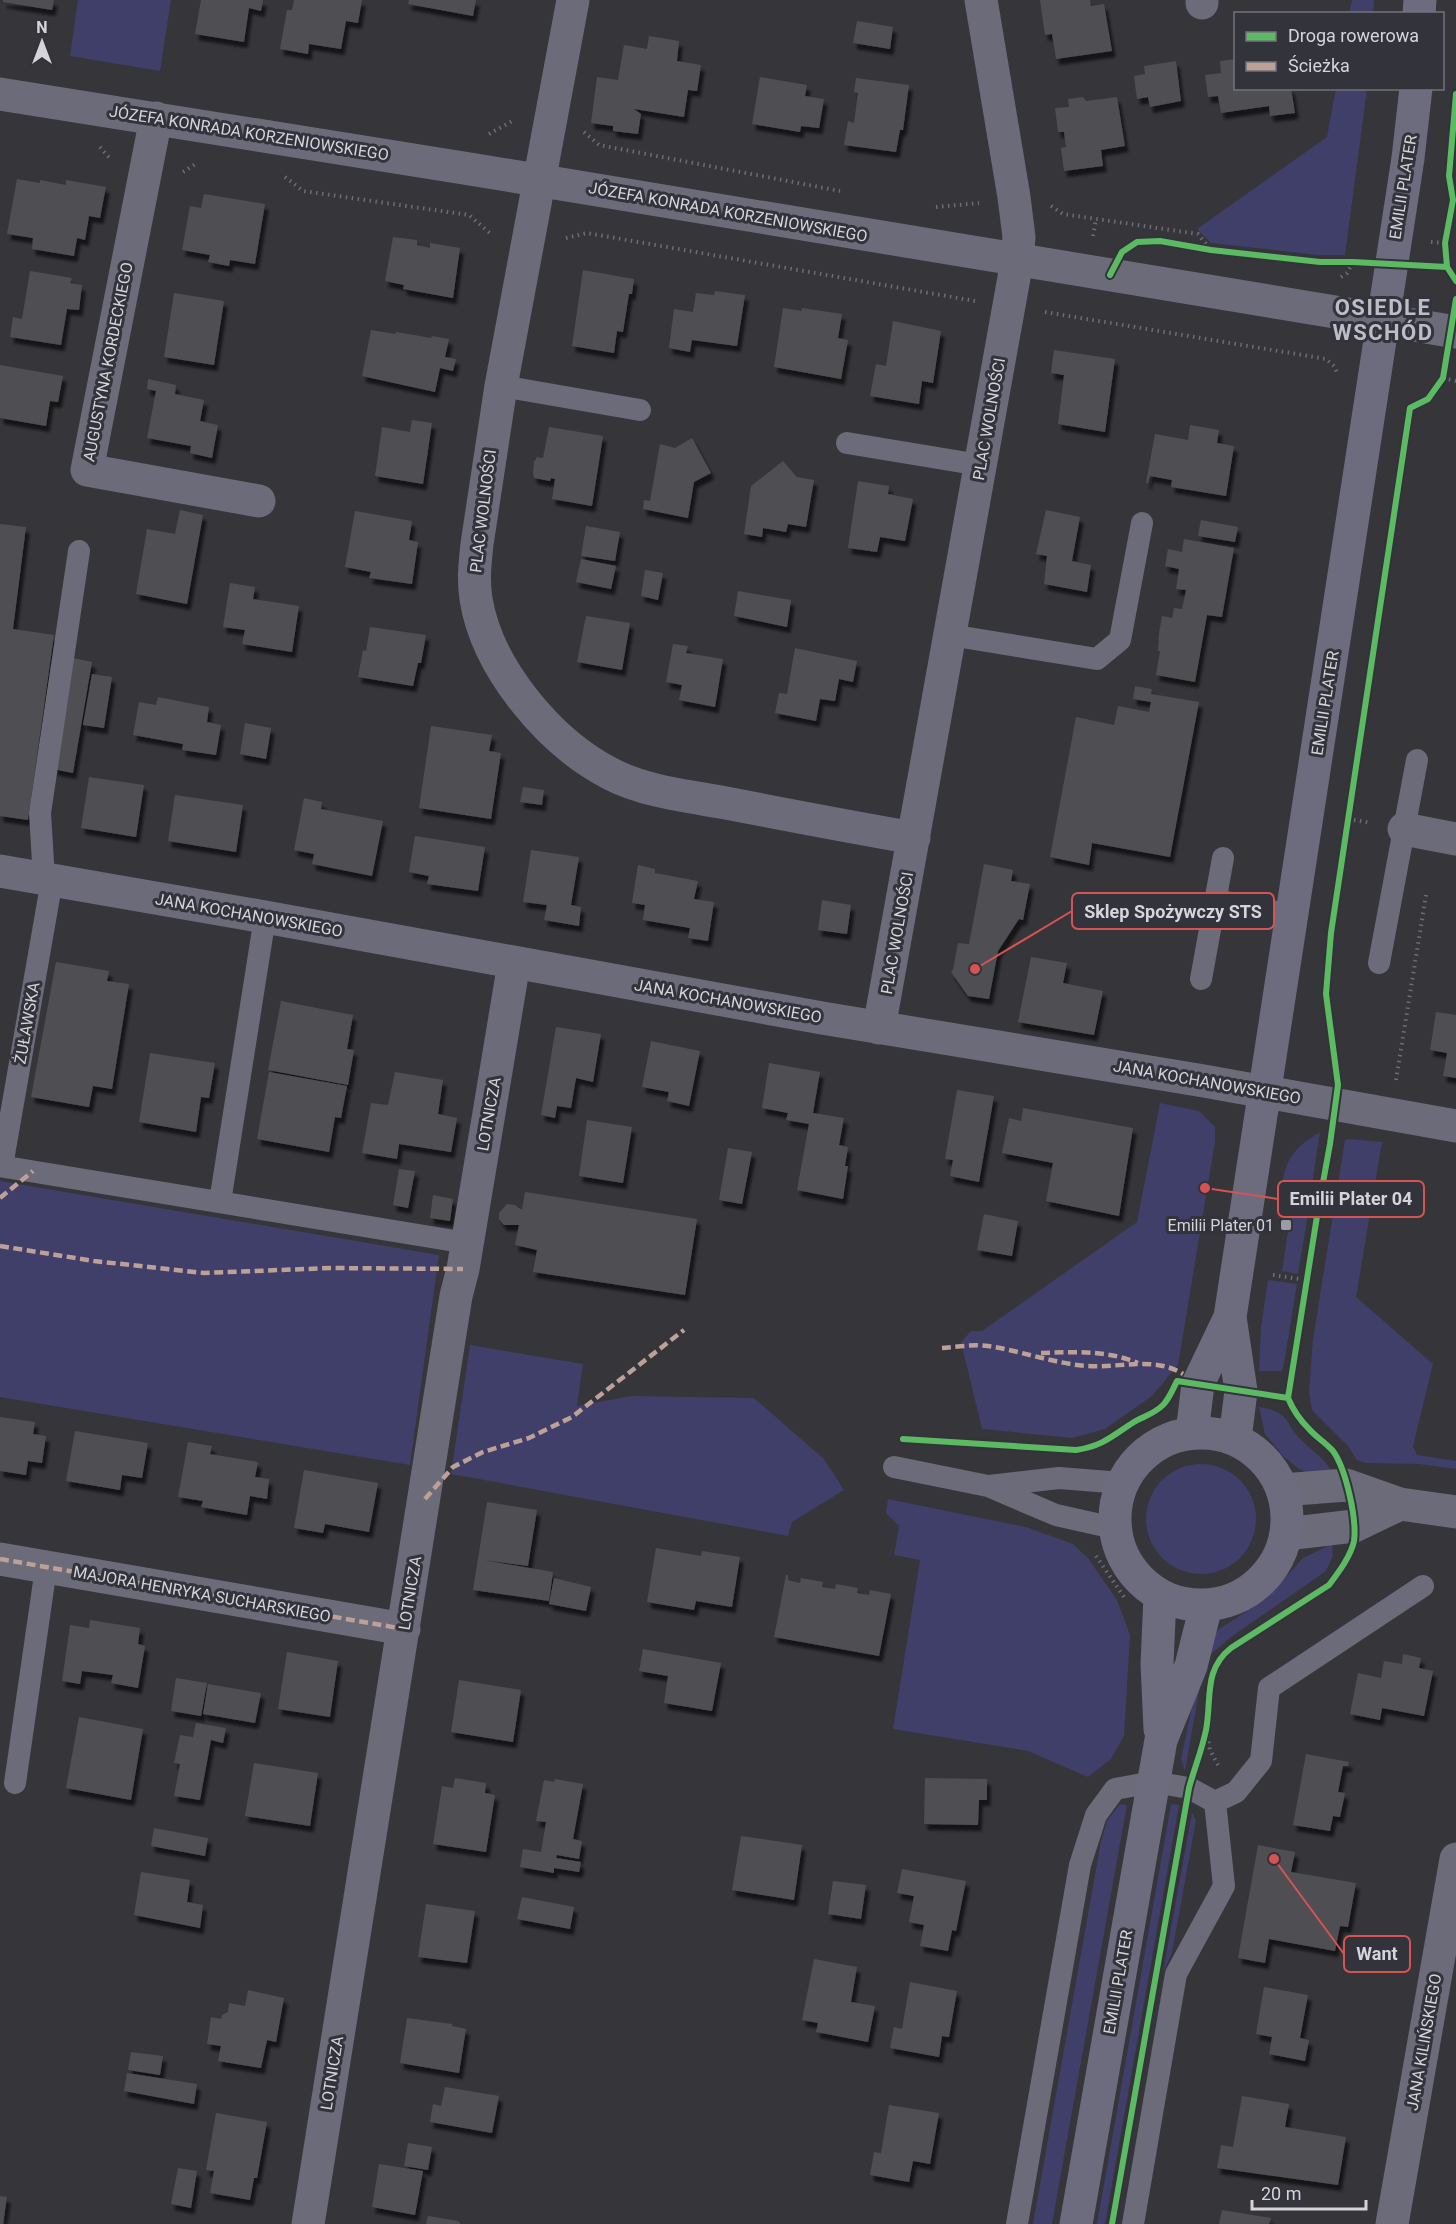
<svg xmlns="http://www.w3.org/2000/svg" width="1456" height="2224" viewBox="0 0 1456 2224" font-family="Roboto,sans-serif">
<defs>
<filter id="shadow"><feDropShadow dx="3.5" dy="6" stdDeviation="1.5" flood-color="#0009"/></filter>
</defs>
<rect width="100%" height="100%" fill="#35353a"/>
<!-- green -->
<path fill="#3f3f69" d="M78,0H171L160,71L70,56Z
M1352,0H1374L1373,13H1349Z
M1336,88L1367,89L1345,255H1318L1211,243L1197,229L1327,137Z
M1160,1103L1199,1111L1215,1127V1142L1178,1365L1152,1396L1105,1429L1072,1438L982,1429L961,1342L971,1331H982L1137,1222Z
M1320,1132L1309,1204L1280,1199C1285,1163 1287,1152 1320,1132Z
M1349,1139L1382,1142L1356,1297L1433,1364L1413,1446L1417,1455L1456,1461V1469L1419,1464L1365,1463L1357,1460L1348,1446L1312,1410L1309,1392L1313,1339L1345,1140Z
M0,1181L439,1255L410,1465L0,1397Z
M1291,1211L1308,1214L1298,1274L1282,1271Z
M1268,1280L1297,1284L1284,1364L1282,1371H1259L1261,1327Z
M470,1345L583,1364L577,1406L631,1396L754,1398L824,1459L844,1490L792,1522L788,1536L451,1474Z
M1259,1407C1265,1408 1272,1409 1277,1412C1287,1417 1289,1425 1295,1433C1306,1447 1322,1455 1331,1470L1311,1474L1299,1469L1283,1456L1265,1434Z
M1146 1519a55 55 0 1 1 110 0a55 55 0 1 1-110 0Z
M888,1499L1026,1527L1073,1544L1088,1558L1117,1600L1130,1635L1124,1736L1111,1759L1088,1777L1028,1751L893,1729L920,1560L894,1555L899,1526L886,1513Z
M1332,1544L1333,1556L1326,1571L1231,1637L1209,1656L1214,1636L1219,1629L1266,1599L1303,1558Z
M1201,1680L1185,1771L1181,1759L1192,1706Z
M1120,1804L1127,1805L1052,2224H1033L1101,1841L1107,1821Z
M1171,1804L1179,1805L1105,2224H1097Z
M1192,1813L1196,1820L1172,1953L1163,1972Z"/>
<!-- building -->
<path fill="#4f4f53" filter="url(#shadow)" d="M3,0H54L52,10L3,2Z
M201,0H263L261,11L249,8L244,42L195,34Z
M294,0H362L358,23L346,21L341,49L309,44L308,54L280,49L287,10H292Z
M409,0H476L473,16L408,4Z
M1040,0H1090L1091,6L1104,4L1112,51L1056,59L1052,34L1045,35Z
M857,21L893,27L890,49L853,43Z
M649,36L679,41L677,61L701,65L697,91L688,90L684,117L634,109L641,114L638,134L613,131V126L591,123L597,77L618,80L624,45L647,49Z
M1236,59V88H1291L1295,113L1270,116L1269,106L1221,113L1218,96L1208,97L1205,75L1221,73L1220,61Z
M1176,61L1181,101L1150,107L1148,97L1137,99L1134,76L1145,74L1144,66Z
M760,77L807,85L805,96L824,99L819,128L801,126L800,132L752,124Z
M856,78L909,85L903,130H900L896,152L844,145L848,121L854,123L858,93L854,92Z
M1083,97L1086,101L1117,97L1125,146L1101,150L1103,166L1064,171L1061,148L1066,147L1064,132H1058L1055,108L1069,107L1068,99Z
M17,179L40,183V180L66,185V180L106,187L100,218L89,216L85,240L77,238L74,256L32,249L33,238L7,234Z
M204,194L265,204L255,264L230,260L229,266L208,262L210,255L182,250L190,206L201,208Z
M393,237L417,240V245L430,248V243L460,248L453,298L403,289L404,285L385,281Z
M583,270L634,279L632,294H629L623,332L617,331L614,353L572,346Z
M30,271L72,278L70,283L82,285L79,310L67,309L61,345L10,337L13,317L22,319Z
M715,291L745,295L737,346L692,340L690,352L669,348L674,309L693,312L696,293L714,295Z
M174,293L224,301L214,365L164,357Z
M783,308L802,311V308L842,314L838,338L848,340L841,379L774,367Z
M893,321L941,331L933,383L922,381L919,404L870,396L876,364L886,366Z
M371,330L395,334L396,332L431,338L432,336L449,339L445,357L456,359L453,371L440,368L435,392L362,376Z
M1054,350L1115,359L1105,432L1058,424L1064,375L1051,373Z
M0,365L63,376L58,402L50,401L46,426L0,418Z
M148,379L176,385L175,394L204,400L200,421L218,425L212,458L190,453L191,446L147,438L156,391L147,389Z
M412,420L432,423L423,484L375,476L382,427L410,432Z
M1190,425L1219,430L1217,443L1234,446L1226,496L1171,487L1172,480L1150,476L1148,483H1146L1155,434L1188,440Z
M549,427L603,436L592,506L552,499L555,479L551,478L550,481L534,478L533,473L534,462L537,457L543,458Z
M692,438L711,473L694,482L688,518L643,509L644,500L650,501L660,444L675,448Z
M783,461L797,477L814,480L806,527L788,524L786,532L763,528L762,537L744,534L751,486Z
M858,481L889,486L888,494L913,499L905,541L880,537L877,552L848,548Z
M180,510L203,515L187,604L136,594L147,529L175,534Z
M1046,510L1080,517L1072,561L1091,565L1087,592L1044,584L1047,556L1036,554Z
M355,511L412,521L409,540L418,542L412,584L369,578L371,572L345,567Z
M1201,520L1238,527L1235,542L1198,536Z
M0,524L26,527L13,629L54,635L28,820L0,816Z
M586,526L620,532L615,561L581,556Z
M1184,539L1234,548L1222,617L1207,615L1195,682L1156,675L1160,651H1158L1159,633L1162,616L1172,618L1174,608L1182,609L1186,590L1176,589L1179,569L1165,566L1168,549L1182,552Z
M581,559L616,566L611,589L576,582Z
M645,570L663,573L658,600L641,596Z
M230,583L255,587L253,599L299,606L292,652L242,644L245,630L223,627Z
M738,591L791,600L787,627L734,616Z
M586,616L630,623L622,670L577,662Z
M370,627L426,635L421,663H418L413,686L358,677L363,650L366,651Z
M673,644L688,646L686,653L723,659L715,707L679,700L682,685L666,682Z
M795,648L857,661L853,682L839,679L835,701L820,699L816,721L775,713L779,693L787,694Z
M73,658L92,662L73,773L53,769Z
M92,674L112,677L104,728L83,725Z
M1135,686L1152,689L1151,694L1199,702L1170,857L1092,843L1089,865L1050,857L1076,717L1114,725L1118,706L1149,712L1151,702L1133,699Z
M158,697L209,707L207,722L221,725L216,755L182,750L183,744L133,735L139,702L156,705Z
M245,723L271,728L266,759L240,754Z
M431,726L492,735L489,751L501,753L491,819L419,808Z
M89,777L144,785L136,837L81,828Z
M523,787L544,790L542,805L520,802Z
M175,795L243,805L236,852L168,841Z
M304,798L322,802L321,809L383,821L372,876L312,864L314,854L294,850Z
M415,836L485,847L478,891L427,884L429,876L409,872Z
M531,850L579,857L571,905L581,907L579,926L544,920L547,905L523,902Z
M984,864L1013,870L1011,881L1030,884L1023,920L1019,919L998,951L989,999L968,996L951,972L953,970L958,943L969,944Z
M638,865L655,869V873L698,881L694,899L714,902L708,941L688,938L690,928L643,920L645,905L632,903Z
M822,900L851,905L847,934L818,930Z
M1031,957L1067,963L1063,983L1103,991L1094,1035L1018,1022Z
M56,962L109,971L107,981L129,984L112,1089L93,1086L89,1107L31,1097Z
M281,1001L353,1015L347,1049L354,1050L348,1085L268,1070Z
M1436,1012L1456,1015V1078L1443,1076L1447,1053L1430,1050Z
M556,1027L601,1034L593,1082L576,1078L571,1108L557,1106L555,1118L541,1115Z
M651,1041L700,1051L689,1106L667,1101L669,1092L642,1087Z
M150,1053L215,1063L209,1098L201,1097L196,1132L139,1122Z
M769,1063L820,1072L813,1113L844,1118L839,1145L848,1147L845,1166H848L843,1199L797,1190L809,1124L786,1120L788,1113L762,1108Z
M269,1072L347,1086L341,1118L335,1117L329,1152L257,1139Z
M395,1072L443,1080L438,1114L457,1118L451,1152L399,1144L397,1159L362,1153L371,1103L388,1105Z
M957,1090L994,1096L979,1182L950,1176L953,1160L945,1159Z
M1023,1108L1133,1128L1119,1216L1046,1201L1053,1163L1002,1153L1009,1118L1021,1121Z
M587,1120L632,1127L623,1183L579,1176Z
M728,1148L752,1152L742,1204L719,1200Z
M399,1169L415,1171L408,1208L393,1205Z
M525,1192L697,1219L685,1295L533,1272L537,1250L515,1245L519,1225H504L499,1219V1213L507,1204L515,1205L522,1210Z
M433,1195L453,1199L450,1221L430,1218Z
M984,1214L1018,1221L1012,1256L977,1250Z
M0,1417L35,1422L33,1434L46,1436L42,1463L28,1461L26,1475L0,1471Z
M75,1431L148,1443L142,1478L122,1475L120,1490L66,1481Z
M188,1442L212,1446L210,1454L258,1462L255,1477L269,1479L267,1499L250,1496L247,1515L201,1507L203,1501L178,1497Z
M304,1470L378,1483L369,1532L325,1524L323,1533L294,1528Z
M487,1502L537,1510L528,1566L483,1560L553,1572L549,1601L473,1590Z
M656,1548L701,1556L702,1551L740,1557L732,1607L696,1601L694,1610L647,1602Z
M786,1575H788V1580L800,1583L801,1578L823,1582L822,1587L835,1589L836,1584L858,1588L857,1593L869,1595L870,1590L891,1594L879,1656L774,1637Z
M554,1578L591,1587L586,1611L549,1604Z
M90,1620L140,1628L138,1644L145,1646L138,1688L111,1683L113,1675L82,1671L80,1684L62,1681L70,1625L89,1628Z
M643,1649L721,1663L712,1711L664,1703L668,1676L639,1671Z
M287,1652L338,1661L330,1717L278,1709Z
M1403,1654L1421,1658L1419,1668L1433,1671L1424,1716L1382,1708L1380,1720L1350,1714L1358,1673L1381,1678L1384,1661L1402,1664Z
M176,1678L207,1683L201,1716L171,1711Z
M459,1680L521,1690L513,1742L451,1732Z
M208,1684L261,1693L255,1723L203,1714Z
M79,1717L143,1729L131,1800L66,1788Z
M196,1723L226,1728L223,1743L211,1740L200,1800L174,1796L180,1764L174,1763L180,1735L193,1737Z
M1306,1754L1349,1762L1348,1766H1343L1338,1792L1345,1793L1340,1817L1333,1816L1330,1831L1293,1825Z
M254,1763L318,1773L310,1826L245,1816Z
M455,1778L486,1783L485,1793L495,1795L486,1852L433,1844L442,1786L453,1788Z
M925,1778L987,1779V1800H979L978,1825L924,1824Z
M555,1779L583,1784L573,1839L582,1841L579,1859L557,1855L556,1858L581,1862L579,1872L554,1868V1873L520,1867L523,1849L541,1852L546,1822L536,1821L544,1780L554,1782Z
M154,1828L208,1838L205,1856L151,1846Z
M741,1836L802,1845L794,1900L732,1890Z
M1258,1845L1295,1852L1291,1872L1356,1883L1348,1927L1340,1926L1335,1951L1269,1939L1265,1963L1238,1958Z
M902,1869L966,1881L956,1931L952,1930L948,1951L920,1946L924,1925L909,1922L914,1896L897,1893Z
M141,1872L190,1880L187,1902L203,1905L200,1928L134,1915Z
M833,1881L866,1885L861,1919L828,1914Z
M522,1897L574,1907L570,1929L517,1919Z
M426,1904L475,1911L467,1963L418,1957Z
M814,1959L857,1967L851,2002L875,2006L868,2042L816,2032L818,2023L802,2020Z
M910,1982L957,1991L949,2037L942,2036L939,2057L890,2048L894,2027L902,2029Z
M1264,1987L1308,1995L1300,2038L1309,2040L1305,2061L1269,2054L1272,2037L1256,2034Z
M248,1990L284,1998L276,2042L267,2040L261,2068L218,2061L221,2046L207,2044L211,2017L221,2019L222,2015L228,2012L229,2003L245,2006Z
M407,2018L452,2024V2026L466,2029L459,2073L400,2063Z
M131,2052L163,2056L160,2075L128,2070Z
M127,2073L197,2084L194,2104L124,2091Z
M445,2087L499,2096L492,2133L430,2122L433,2104L441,2106Z
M1242,2096L1289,2104L1285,2127L1346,2137L1338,2185L1217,2168L1221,2145L1233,2147Z
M889,2105L939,2113L930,2164L913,2161L909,2182L870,2175L874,2152L881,2153Z
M216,2113L267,2122L257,2178H254L250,2200L210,2193L214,2171L206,2170Z
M408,2143L432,2147L428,2170L404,2166Z
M379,2164L423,2171L415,2215L372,2207Z
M178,2168L197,2171L191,2208L171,2204Z
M0,2196L7,2197L3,2224H0Z
M1222,2210L1271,2218L1269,2224H1219Z
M428,2216L458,2221L461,2224H426Z"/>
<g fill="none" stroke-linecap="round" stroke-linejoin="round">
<!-- path -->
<path stroke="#6c6d78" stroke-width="4" stroke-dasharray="1.5 4.5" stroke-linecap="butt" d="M584,132L599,145L840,191
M489,134L514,120
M100,147L111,160
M183,172L197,163
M285,177L303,191L469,215L492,235
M1453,200L1456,197
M1051,206L1063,214L1198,234L1216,256
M936,207L979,203
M1093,236L1096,219
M566,238L587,233L975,301
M1431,242L1445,243
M1341,277L1347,273L1353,262
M1045,312L1326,359L1335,367L1337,373
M1443,378L1456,381
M1348,819L1371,823
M1396,1080L1426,895
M1283,1204L1318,1210
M1273,1275L1306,1280
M1096,1556L1124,1597
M1206,1730L1210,1750L1218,1765"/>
<!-- lane -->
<path stroke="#6b6b7a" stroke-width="22" d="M501,386L640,410
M847,443L980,465
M950,635L1097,659L1120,640L1142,523
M44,879L40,813L79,551
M1216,900L1292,915
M1379,963L1417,760
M1201,979L1223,858
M0,1166L467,1243
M2,1166L52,880
M220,1202L265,917
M894,1467L988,1486L1056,1515L1114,1528
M989,1486L1059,1478L1122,1483
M15,1783L46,1568
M1215,1802L1236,1792L1261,1761L1269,1688L1423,1586
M1017,2224L1080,1865L1096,1815L1115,1789L1153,1782L1189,1788L1215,1802L1224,1886L1176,1974L1133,2224"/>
<!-- street -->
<path stroke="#6b6b7a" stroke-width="33" d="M573,0L501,386L477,544C475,563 473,580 476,599C487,668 549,742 611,774C646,792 688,796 726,803C788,815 851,827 914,838
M1202,0V3
M0,94L476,170L1456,332
M156,118L87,470L259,501
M1404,829L1456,839
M0,871L265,917L822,1018L1204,1081L1456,1126
M879,1028L1017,261L1019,237L1014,197L981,0
M1282,1490L1346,1485L1400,1504L1456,1512
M1286,1534L1354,1526L1400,1504
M0,1559L404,1629
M308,2224L456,1296L463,1269L514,963
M1392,2224L1456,1859"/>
<!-- secondary -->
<path stroke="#6c6c7e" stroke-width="33" d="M1419,14L1420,0
M1230,1317L1241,1391L1235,1439
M1115 1519a86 86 0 1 1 172 0a86 86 0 1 1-172 0Z
M1192,1433L1198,1384L1230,1317L1408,158L1416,88
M1160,1596L1157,1664L1160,1729
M1076,2224L1161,1740L1191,1666L1206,1606"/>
<!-- quiet -->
<path stroke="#bda197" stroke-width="4.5" stroke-dasharray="9 4.5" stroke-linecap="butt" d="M0,1198L33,1171
M0,1246L94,1261L204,1273L331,1268L463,1269
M942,1348C957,1347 974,1344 988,1346C1022,1351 1055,1364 1088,1366C1121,1368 1154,1356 1183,1374
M1041,1353C1074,1352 1107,1350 1138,1363
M425,1499L453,1467L483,1452L529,1438L572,1417L684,1330
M0,1559L404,1629"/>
<!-- cycleway casing -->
<g stroke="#33333c" stroke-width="10">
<path id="cycleway" d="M1456,94L1449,176L1453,200L1445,243L1447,267L1456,281
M1110,275L1122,252L1137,242L1160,241L1211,250L1320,262H1353L1447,267
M903,1439L1076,1450C1103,1446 1112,1436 1134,1422C1144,1416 1154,1414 1163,1405C1169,1399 1173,1389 1177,1381L1288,1398
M1112,2224L1189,1788C1194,1769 1202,1750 1206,1730C1212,1699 1203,1670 1231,1648L1329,1585C1338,1573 1351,1556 1354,1541C1357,1519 1346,1469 1333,1451C1326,1443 1316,1437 1309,1429C1300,1420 1293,1410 1288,1398L1318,1210L1330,1144L1338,1085L1326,994L1331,933L1410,408L1428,399L1443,378L1456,299"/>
</g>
<!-- cycleway -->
<use href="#cycleway" stroke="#5cba63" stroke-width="6"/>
</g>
<!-- markers -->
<rect fill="#9c9ca2" stroke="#33333c" stroke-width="2" x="1280" y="1219" width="12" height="12" rx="3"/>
<g text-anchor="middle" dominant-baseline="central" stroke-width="6" stroke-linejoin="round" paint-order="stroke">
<!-- street labels -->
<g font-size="16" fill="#d4d4da" stroke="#33333c">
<text transform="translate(249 133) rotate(9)">JÓZEFA KONRADA KORZENIOWSKIEGO</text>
<text transform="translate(1403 187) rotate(-81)">EMILII PLATER</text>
<text transform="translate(728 212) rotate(10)">JÓZEFA KONRADA KORZENIOWSKIEGO</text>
<text transform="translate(108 362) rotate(-79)">AUGUSTYNA KORDECKIEGO</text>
<text transform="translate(989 419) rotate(-80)">PLAC WOLNOŚCI</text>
<text transform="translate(483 511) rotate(-83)">PLAC WOLNOŚCI</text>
<text transform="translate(1325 703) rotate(-81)">EMILII PLATER</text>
<text transform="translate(249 915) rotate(10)">JANA KOCHANOWSKIEGO</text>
<text transform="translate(897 933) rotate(-80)">PLAC WOLNOŚCI</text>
<text transform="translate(728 1001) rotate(10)">JANA KOCHANOWSKIEGO</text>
<text transform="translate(27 1023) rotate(-80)">ŻUŁAWSKA</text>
<text transform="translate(1207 1082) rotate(10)">JANA KOCHANOWSKIEGO</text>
<text transform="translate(489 1114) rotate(-80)">LOTNICZA</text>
<text transform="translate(410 1593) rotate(-81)">LOTNICZA</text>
<text transform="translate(202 1594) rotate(10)">MAJORA HENRYKA SUCHARSKIEGO</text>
<text transform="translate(1118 1982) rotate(-80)">EMILII PLATER</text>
<text transform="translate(1424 2042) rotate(-80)">JANA KILIŃSKIEGO</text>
<text transform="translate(332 2073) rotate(-81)">LOTNICZA</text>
</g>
<!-- poi labels -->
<g font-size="16" fill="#d4d4da" stroke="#33333c" text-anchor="end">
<text x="1274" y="1225">Emilii Plater 01</text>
</g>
<!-- district labels -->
<g font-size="22" font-weight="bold" letter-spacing="1.5" fill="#bcbdc8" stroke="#33333c">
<text x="1383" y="307">OSIEDLE<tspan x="1383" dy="25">WSCHÓD</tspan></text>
</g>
</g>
<!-- callouts -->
<path fill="none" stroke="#d65354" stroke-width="2" d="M975 969L1072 911M1205 1188L1278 1199M1274 1859L1344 1954"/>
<g fill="#d65354" stroke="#33333c" stroke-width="2">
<circle cx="975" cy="969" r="6"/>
<circle cx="1205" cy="1188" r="6"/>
<circle cx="1274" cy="1859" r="6"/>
</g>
<g fill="#33333c" stroke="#d65354" stroke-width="2">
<rect x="1072" y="893" width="202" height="36" rx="6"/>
<rect x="1278" y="1181" width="146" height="36" rx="6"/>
<rect x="1344" y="1936" width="66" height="36" rx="6"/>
</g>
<g font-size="18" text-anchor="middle" font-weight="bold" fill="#d4d4da">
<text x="1173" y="918">Sklep Spożywczy STS</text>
<text x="1351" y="1205">Emilii Plater 04</text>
<text x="1377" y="1960">Want</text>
</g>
<!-- legend -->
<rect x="1234" y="12" width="210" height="78" fill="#33333c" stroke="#73737b" stroke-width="1.5"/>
<rect x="1246" y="32" width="30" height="9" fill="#5cba63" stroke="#73737b" stroke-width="1.5"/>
<text x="1288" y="42" font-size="18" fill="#d4d4da">Droga rowerowa</text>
<rect x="1246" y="62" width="30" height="9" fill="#bda197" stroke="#73737b" stroke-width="1.5"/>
<text x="1288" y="72" font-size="18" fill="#d4d4da">Ścieżka</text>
<!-- north arrow -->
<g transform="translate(42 42)" stroke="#33333c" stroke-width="4.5" paint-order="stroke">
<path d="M0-4.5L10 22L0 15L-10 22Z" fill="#d4d4da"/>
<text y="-9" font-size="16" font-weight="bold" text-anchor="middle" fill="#d4d4da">N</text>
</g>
<!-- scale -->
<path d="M1252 2200v9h114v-9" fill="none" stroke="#d4d4da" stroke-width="3"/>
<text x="1261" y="2200" font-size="18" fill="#d4d4da" stroke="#33333c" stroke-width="4.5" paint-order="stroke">20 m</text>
</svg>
